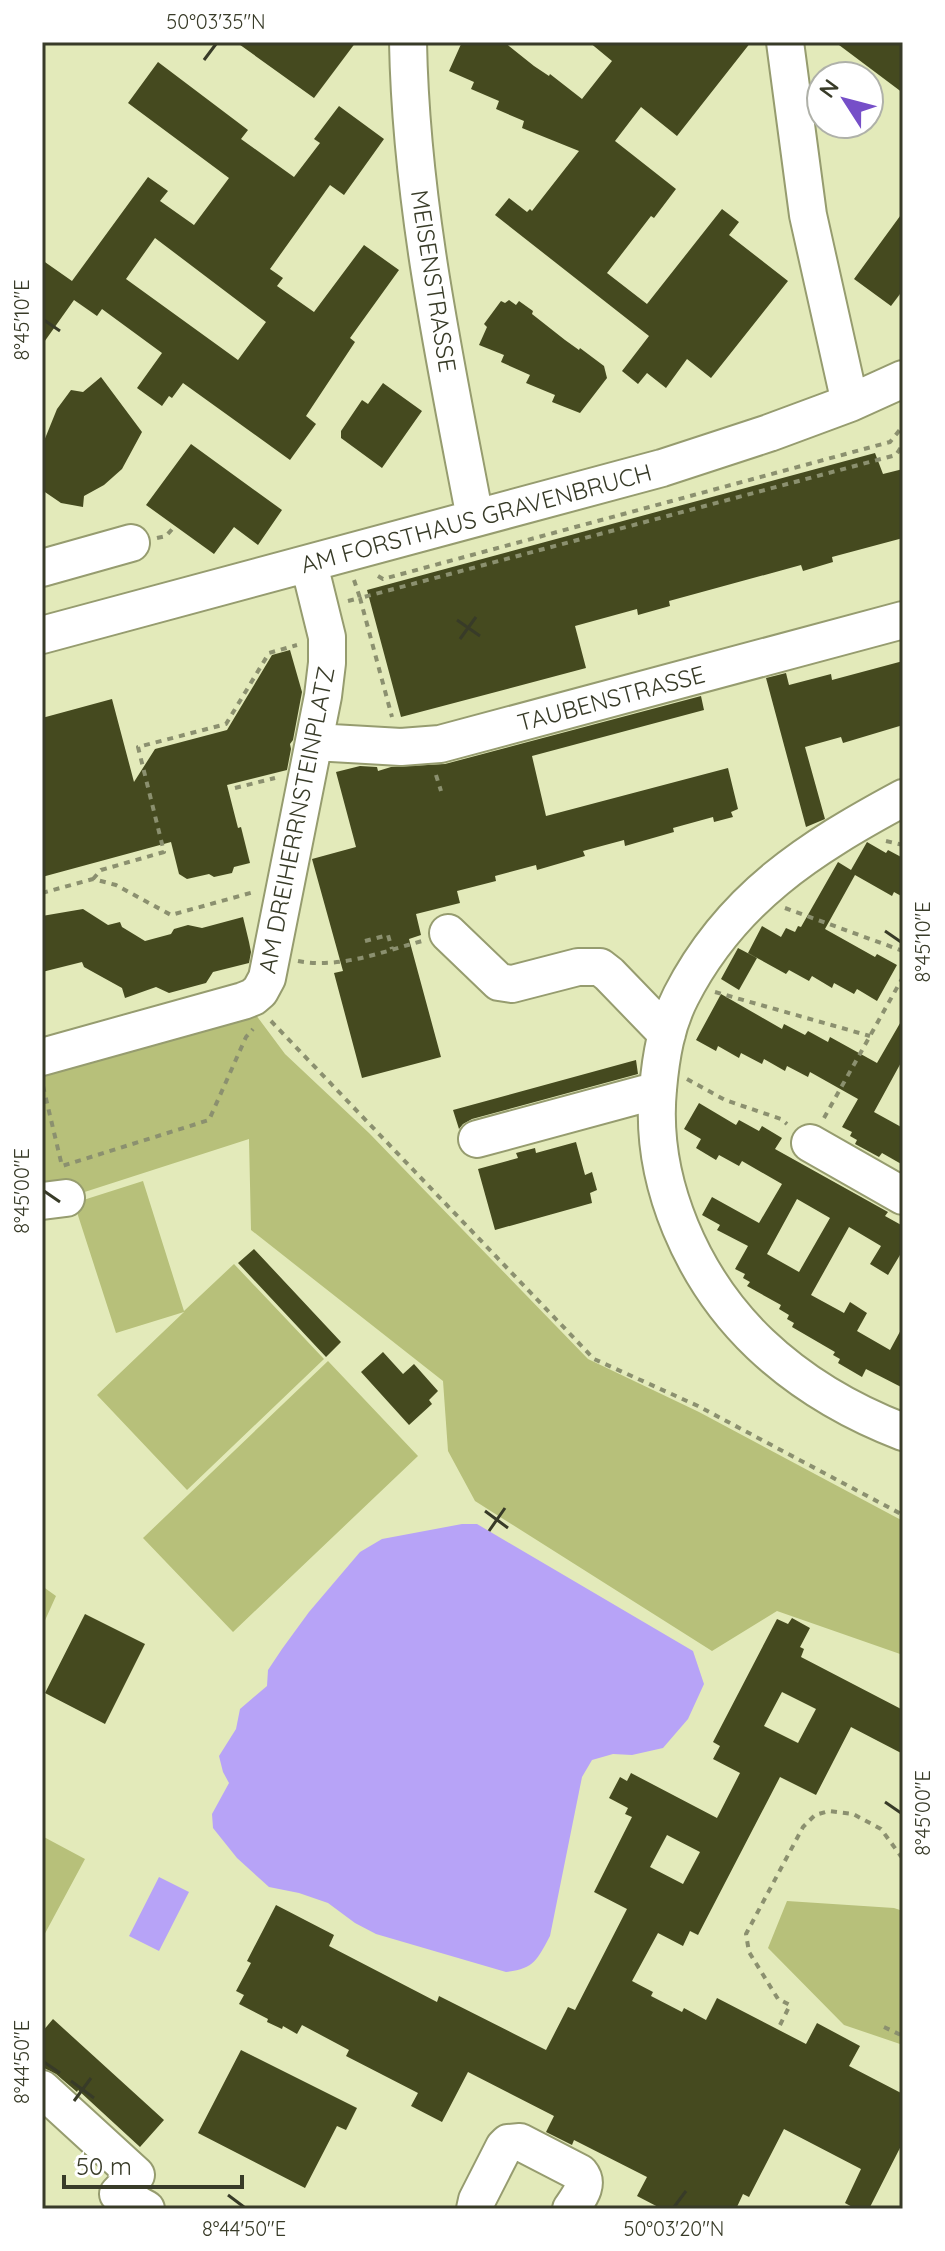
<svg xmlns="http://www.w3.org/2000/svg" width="945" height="2251" viewBox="0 0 945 2251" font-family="Quicksand,sans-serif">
<rect width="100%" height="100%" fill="#e3eaba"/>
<!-- green -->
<path fill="#b7c07a" d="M253,1011L285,1054L369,1133L588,1359L699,1412L903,1521V1655L777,1611L712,1651L475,1501L448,1451L443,1381L251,1230L249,1139L66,1198L42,1201V1070Z
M143,1181L184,1311L234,1264L324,1359L187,1490L97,1395L184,1312L116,1333L74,1203Z
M328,1361L418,1456L233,1632L143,1538Z
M42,1586L56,1596L42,1627Z
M42,1836L85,1859L42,1939Z
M787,1901L894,1908L903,1911V2045L844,2025L768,1948Z"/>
<!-- water -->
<path fill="#b7a3f7" d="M462,1524H477L693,1651L704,1684L688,1719L663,1748L632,1755L613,1754L592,1760L582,1777L550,1936C537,1960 534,1969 506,1972L376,1934L355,1923L328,1903L299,1893L269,1887L237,1858L213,1828L212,1814L229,1783L223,1772L219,1756L236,1729L240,1709L267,1686L268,1670L282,1649L309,1612L360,1552L382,1539Z
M159,1877L189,1892L159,1951L129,1936Z"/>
<!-- building -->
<path fill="#454a1f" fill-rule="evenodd" d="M236,42H356L314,98Z
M462,42H504L534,66L549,76L550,74L582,99L612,61L589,42H751L677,136L641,107L615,141L676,189L654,218L651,216L607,273L647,304L722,209L739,222L729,235L788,281L711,378L687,359L666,388L647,373L638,384L622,371L649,336L495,215L509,198L527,212L530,209L532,211L579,151L522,128L524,121L496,109L499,101L471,89L474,82L449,71Z
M835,42H903V93Z
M158,62L248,130L241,139L294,177L320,143L314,139L339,106L384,139L344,195L330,185L270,269L283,278L277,286L314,312L364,245L399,270L350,338L355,342L306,416L316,424L290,460L183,383L172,398L169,396L162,406L137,388L162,353L102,309L97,316L74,300L42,345V260L72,281L148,177L168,191L160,201L194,225L229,178L128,103ZM155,238L266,322L238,360L126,279Z
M903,212V290L891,306L854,279Z
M509,300L516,305L519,301L533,311L532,314L565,340L579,350L580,348L604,366L607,378L580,413L552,402L555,395L526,383L530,375L501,362L504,355L479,345L487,327L484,324L501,301L505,303Z
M101,377L142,432L122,469L104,485L84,496L83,507L61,503L42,490L44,441L57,409L71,390L83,392Z
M383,383L422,411L382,468L341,438V431L362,400L368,404Z
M191,444L282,510L258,545L234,527L214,554L146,505Z
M875,453L883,474L903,469V538L832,557L833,562L803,571L801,565L669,601L670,606L638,615L637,609L575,626L586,668L401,717L367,590Z
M290,650L302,692L293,740L290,744L291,749L287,770L227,785L238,828L241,827L250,863L234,867L232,873L214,877L209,874L187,879L179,874L171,842L42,877V718L112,699L134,782L155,749L227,730L272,655Z
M903,661V725L843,743L841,737L805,747L825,819L806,827L766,678L786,673L789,685L831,674L832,680Z
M701,696L704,710L532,756L546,816L728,768L738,809L731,812L733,817L714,822L713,817L673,828L674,832L625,846L624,840L583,851L585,856L537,870L536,865L495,876L496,881L457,891L460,903L416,914L421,935L409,939L441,1057L362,1078L334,973L343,971L312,859L356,847L336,772L360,766L377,767L378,771L391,767L445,764Z
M867,842L886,853L888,850L903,858V897L894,892L892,896L855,875L825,929L875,957L877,954L897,965L877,1001L857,989L854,994L834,983L832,988L812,976L809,981L789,970L786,974L748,953L762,926L781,937L786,928L795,932L798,926L801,927L838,862L851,870Z
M83,909L108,925L120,922L122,927L145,941L171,934L174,929L188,925L202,928L243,917L249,942L251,952L249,963L213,972L206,983L169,993L156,987L125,998L122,988L84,967L82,962L42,972V916Z
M738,948L757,958L739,990L721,979Z
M721,994L782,1029L784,1024L805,1035L808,1031L828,1042L830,1037L877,1063L903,1018V1059L874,1112L903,1128V1165L882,1153L879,1157L855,1144L857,1140L850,1136L852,1132L842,1127L858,1099L810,1072L808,1077L787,1066L785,1071L764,1059L762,1064L741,1053L739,1058L718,1046L716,1051L696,1040Z
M636,1060L638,1074L472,1119L463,1124L459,1129L453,1110Z
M699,1103L736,1125L739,1120L759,1131L762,1126L782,1138L775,1149L888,1212L885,1216L903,1226V1250L888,1275L870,1264L881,1246L849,1227L811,1295L844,1313L850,1302L867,1313L857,1331L890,1350L903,1326V1388L866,1369L862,1377L838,1363L840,1359L833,1355L835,1352L792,1327L794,1323L787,1319L789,1315L779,1309L781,1305L747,1286L750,1282L743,1278L745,1274L735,1269L748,1246L717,1230L720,1225L702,1215L712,1197L759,1223L782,1184L742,1161L739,1166L719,1155L716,1160L696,1148L701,1139L684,1129ZM797,1199L830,1218L799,1272L767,1254Z
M576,1142L585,1175L592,1172L597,1190L590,1193L592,1203L495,1230L478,1169L518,1158L516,1153L535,1148L536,1153Z
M254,1249L341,1342L326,1357L238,1263Z
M383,1352L403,1374L414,1364L438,1391L429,1400L432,1404L409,1425L361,1372Z
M85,1614L145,1644L105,1724L45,1693Z
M792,1618L810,1628L800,1647L804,1649L801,1657L903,1710V1754L851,1727L816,1795L780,1777L698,1935L690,1931L683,1946L658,1933L632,1981L653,1992L651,1996L682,2012L684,2008L706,2020L717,1998L806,2044L817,2023L860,2046L849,2066L903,2094V2142L869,2209H856L845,2203L861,2169L784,2129L749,2197L743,2194L736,2209H662L637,2196L647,2177L574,2140L572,2145L546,2132L554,2116L468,2072L442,2122L411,2106L418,2093L346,2056L349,2050L302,2025L297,2034L283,2026L282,2029L267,2022L268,2019L239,2004L244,1995L236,1991L251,1963L247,1961L276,1905L334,1935L329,1946L437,2002L439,1996L546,2050L568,2007L575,2010L627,1909L594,1892L632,1817L625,1814L628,1808L609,1798L620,1777L627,1781L631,1773L717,1818L740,1773L713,1759L720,1746L713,1742L777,1619L788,1624ZM782,1692L816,1709L798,1743L764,1726ZM667,1835L700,1852L683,1884L650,1867Z
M53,2019L164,2120L140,2147L78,2090L77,2092L56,2074L42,2067V2032Z
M241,2050L357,2108L346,2130L337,2126L305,2188L198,2133Z"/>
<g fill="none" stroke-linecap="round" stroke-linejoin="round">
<!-- minor casing -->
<g stroke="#969c6f" stroke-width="40">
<path id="minor" d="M408,42C411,203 445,360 475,518
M785,42L808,215L850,403
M42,568L131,543
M42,635L662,468L769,433L850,403L903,379
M314,742L401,747L440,744L903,620
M903,798C810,848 731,898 681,996C666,1025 661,1056 658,1089C649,1182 693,1280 760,1344C801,1383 851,1412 903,1432
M448,933L499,982L512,984L578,967H600L609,974L667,1034
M42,1057L243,1001L253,997L260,991L267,978L323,696L327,663V637L309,564
M477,1139L658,1090
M810,1143L903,1196
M42,1201L66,1198
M42,2089L136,2175L118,2194L146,2209
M475,2209L477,2200L504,2147L508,2143L520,2142L580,2173C590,2185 578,2198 571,2209"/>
</g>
<!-- path -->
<path stroke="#8b906f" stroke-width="4" stroke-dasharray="6 6" stroke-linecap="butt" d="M157,538L166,536L175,526
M378,576L383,579L890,442L903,426
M354,580L360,598L896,455L903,444
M348,601L360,598L392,717
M436,775L441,791
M235,788L275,778
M886,841L903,845
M93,879L101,870L164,852L138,747L226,724L269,653L297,645
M42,893L93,879L116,885L171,915L254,892
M785,908L903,951
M365,941L388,935L392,949
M298,961C339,969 382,952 422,941
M715,992L870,1036
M271,1021L594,1359L698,1406L903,1515
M687,1079L725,1100L781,1119L787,1124
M43,1086L62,1166L209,1120L246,1037L253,1029
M824,1118L903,977
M780,2025L790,2005L778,1999L749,1952L746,1934L803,1827L815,1815L829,1811L853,1814L881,1829L903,1859
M884,2027L903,2036"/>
<!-- minor -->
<use href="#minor" stroke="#fff" stroke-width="36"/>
</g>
<!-- ticks -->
<path fill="none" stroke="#383b28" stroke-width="3" d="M204,60L216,44M44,320L60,331M457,620L480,636M460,639L476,617M885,931L901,942M44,1191L60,1202M485,1511L508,1528M489,1531L505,1508M885,1802L901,1813M44,2062L60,2073M71,2081L94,2098M74,2101L91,2078M228,2195L244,2207M674,2207L686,2191"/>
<g text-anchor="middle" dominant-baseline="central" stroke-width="8" stroke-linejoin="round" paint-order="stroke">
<!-- street labels -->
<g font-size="24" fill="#383b28" stroke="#fff">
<text transform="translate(434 281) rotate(81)">MEISENSTRASSE</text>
<text transform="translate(476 518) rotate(-15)">AM FORSTHAUS GRAVENBRUCH</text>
<text transform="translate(611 698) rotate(-15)">TAUBENSTRASSE</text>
<text transform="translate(296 820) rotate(-79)">AM DREIHERRNSTEINPLATZ</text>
</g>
</g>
<!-- border -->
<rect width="945" height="2251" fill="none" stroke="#ffffff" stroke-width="88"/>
<!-- north arrow -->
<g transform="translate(845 100) rotate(306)"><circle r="38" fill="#ffffff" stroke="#afb1a9" stroke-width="2"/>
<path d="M0-6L14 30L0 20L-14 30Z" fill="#764fc8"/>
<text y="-12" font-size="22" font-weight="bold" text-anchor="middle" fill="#383b28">N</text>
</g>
<!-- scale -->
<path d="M64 2175v12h178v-12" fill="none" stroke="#383b28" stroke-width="4"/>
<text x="76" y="2175" font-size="24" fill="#383b28" stroke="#ffffff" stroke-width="6" paint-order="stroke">50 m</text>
<rect x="44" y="44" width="857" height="2163" fill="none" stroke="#383b28" stroke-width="3"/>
<g font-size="20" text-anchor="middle" fill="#383b28">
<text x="216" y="29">50°03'35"N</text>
<text transform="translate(22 320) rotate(-90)" y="7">8°45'10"E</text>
<text transform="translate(923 942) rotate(-90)" y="7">8°45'10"E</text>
<text transform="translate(22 1191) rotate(-90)" y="7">8°45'00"E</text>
<text transform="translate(923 1813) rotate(-90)" y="7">8°45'00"E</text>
<text transform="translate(22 2062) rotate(-90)" y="7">8°44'50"E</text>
<text x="244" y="2236">8°44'50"E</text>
<text x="674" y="2236">50°03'20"N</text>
</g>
</svg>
